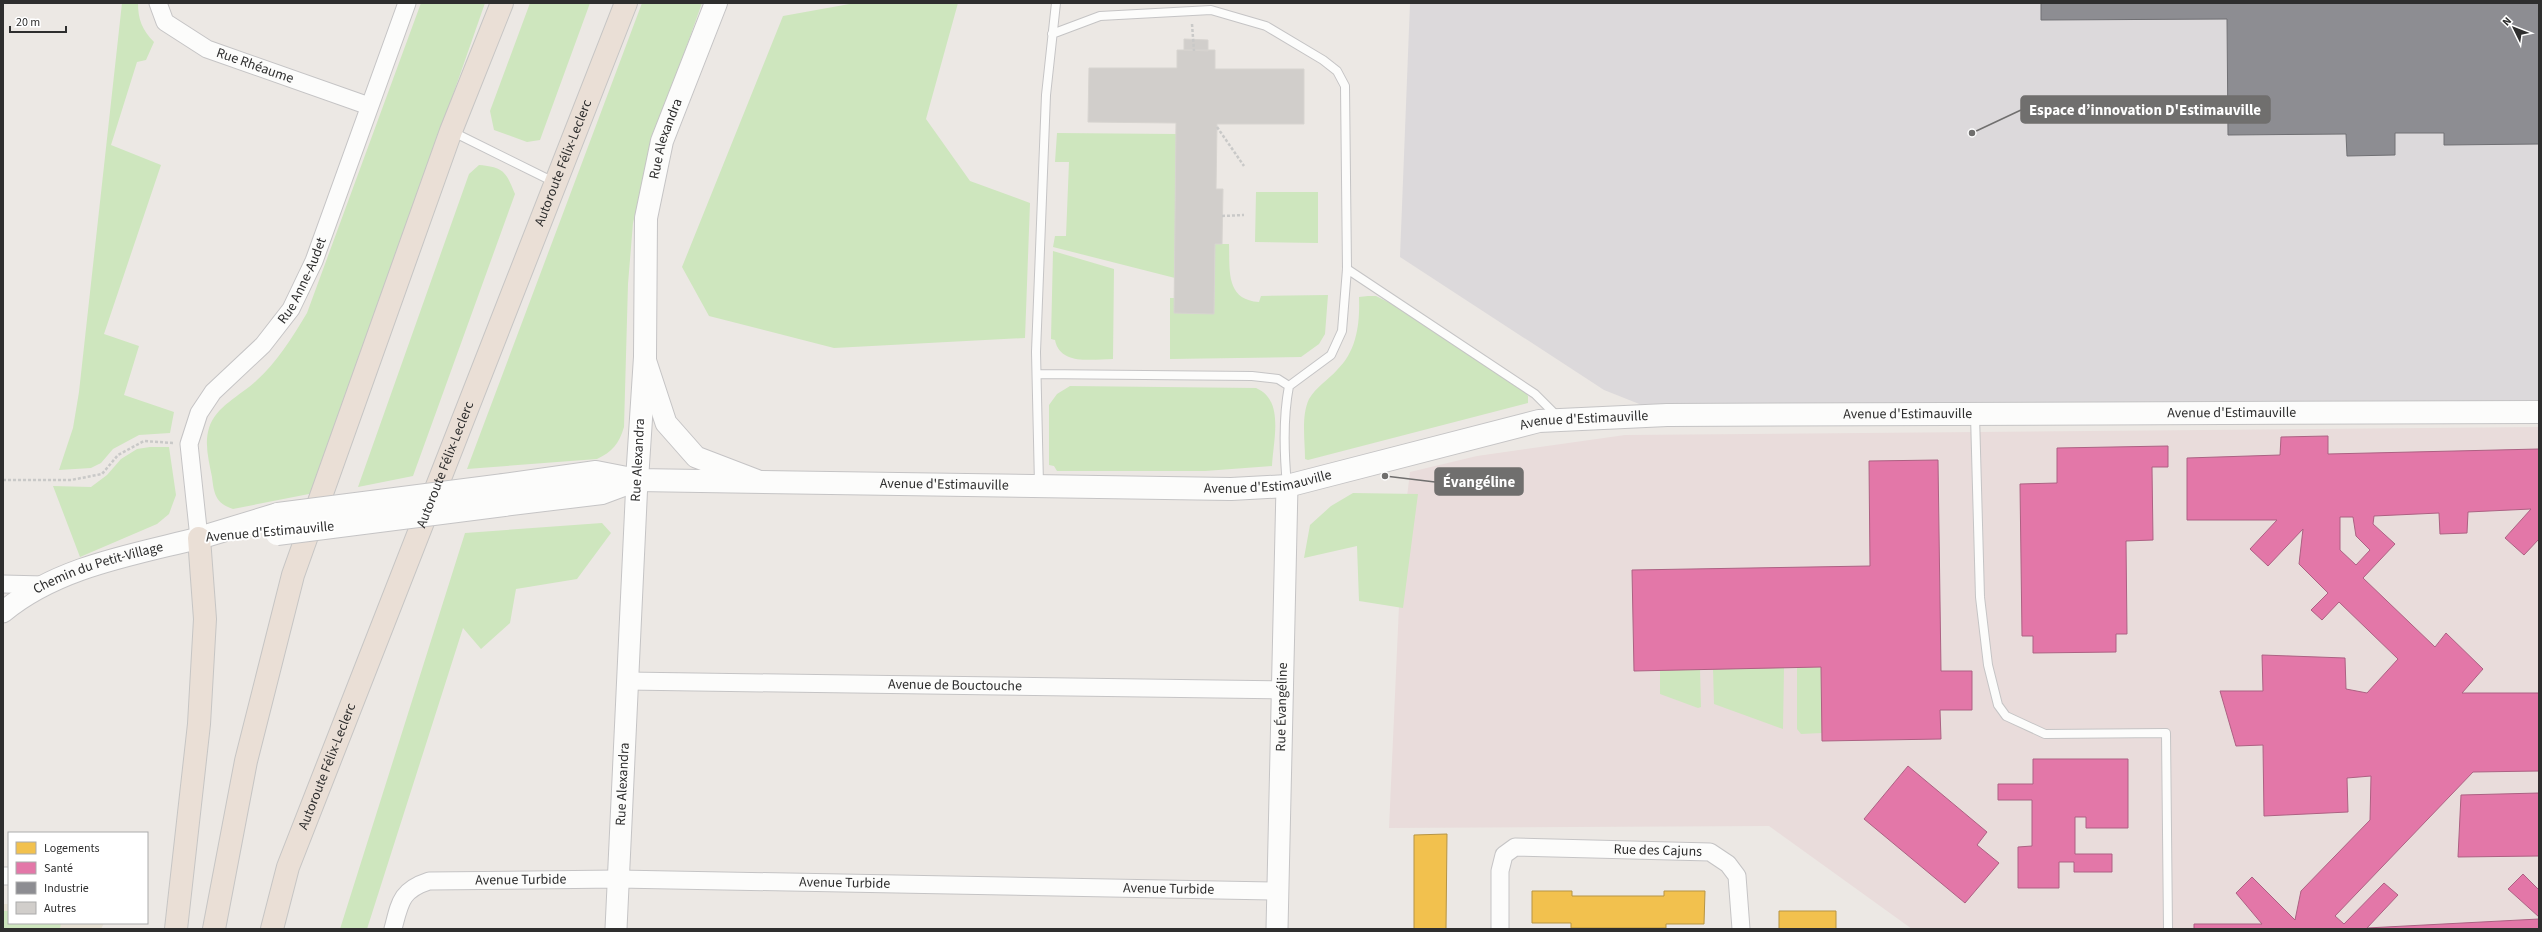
<svg xmlns="http://www.w3.org/2000/svg" width="2542" height="932" viewBox="0 0 2542 932" font-family="'Source Sans 3',sans-serif">
<rect width="100%" height="100%" fill="#ece8e4"/>
<!-- industrial -->
<path fill="#dcd9db" d="M1410,3H2539V412L1667,415L1604,390L1400,257Z"/>
<!-- education -->
<path fill="#e6e0d3" d="M3,904H9V923H104L101,929H3Z"/>
<!-- medical -->
<path fill="#e9dcdb" d="M2539,427V929H1912L1769,826L1389,828L1402,539L1410,472L1477,456L1625,435Z"/>
<!-- green -->
<path fill="#cee6be" d="M122,3H138C138,19 142,30 154,42L146,60L137,62L111,145L161,165L104,334L139,346L124,395L174,412L170,433L139,435L113,449L101,463L91,468L59,470L73,428L79,392Z
M421,3H485L314,493L233,509C215,503 214,493 212,477C209,461 204,444 209,428C216,406 240,396 256,381C277,362 292,338 307,313Z
M530,3H590L540,140L527,142L494,130L490,111Z
M642,3H702L654,138L633,223L628,284L624,427C619,444 612,452 597,459L467,469Z
M855,3H958L926,119L970,181L1030,203L1025,338L834,348L709,316L682,267L783,16Z
M1057,133L1176,134L1175,278L1053,247L1055,236H1066L1069,162H1055Z
M479,165C504,167 506,172 515,194L413,476L358,487L469,174Z
M1256,192H1318V243L1255,242Z
M1215,244H1229C1230,269 1225,300 1259,302L1261,296L1328,295L1325,334L1319,344L1301,357L1170,359V298H1174L1175,313H1214Z
M1053,251L1114,269L1113,359C1093,359 1060,366 1055,340L1051,339Z
M1368,296H1376L1390,303L1525,392L1528,396V403L1308,460L1305,459C1305,440 1301,416 1309,399C1316,387 1328,380 1337,370C1357,351 1360,323 1359,297Z
M1070,386L1256,388C1285,400 1273,441 1272,466L1205,471H1057L1054,466L1049,465V405L1057,394Z
M150,447H169L176,495L169,514L157,524L80,557L53,486L91,487L107,475L121,459L137,449Z
M1353,493L1418,494L1403,608L1359,601L1357,546L1304,558L1310,525L1331,506Z
M602,523L611,533L577,579L516,589L510,623L481,649L463,628L367,929H340L465,533Z
M1821,667L1822,733L1801,734L1797,729V668Z
M1784,668L1783,729L1714,704L1713,669Z
M1700,669L1701,707L1698,708L1660,694V670Z
M3,911H9V923H61L60,929H3Z"/>
<!-- homes -->
<path fill="#f2c14e" stroke="#b79544" d="M1447,834L1446,929H1414V835Z
M1532,891H1572V896H1664V891H1705L1704,924H1666V928H1571V923H1532Z
M1779,911H1836V929H1779Z"/>
<!-- health -->
<path fill="#e377a8" stroke="#ad6183" fill-rule="evenodd" d="M2328,436V454L2539,449V539L2524,555L2505,538L2531,509L2468,512L2467,533L2440,534L2439,513L2374,516L2373,524L2395,544L2363,578L2435,647L2446,633L2483,669L2462,693H2539V771L2473,772L2335,916L2344,924L2384,883L2398,895L2367,928L2539,919V929H2194V924H2262L2236,893L2252,877L2295,920L2301,891L2370,820L2371,776L2347,778L2348,812L2264,816L2263,745L2236,746L2220,691H2263L2262,655L2345,658L2346,689L2367,693L2398,659L2339,602L2322,620L2311,610L2328,593L2299,564L2303,529L2268,566L2250,549L2277,520H2187V458L2280,455L2281,437ZM2340,517H2353L2356,536L2370,550L2356,565L2340,550Z
M2168,446V467H2152L2153,540L2126,541L2127,634H2116V652L2033,653V636H2022L2020,484L2057,483V448Z
M1938,460L1941,671H1972V710H1940L1941,739L1822,741L1821,667L1634,671L1632,570L1870,566L1869,461Z
M2033,759H2128V828H2086V817H2075V854H2112V872H2074V862H2059V888H2018V847L2032,846V800H1998V784H2033Z
M1908,766L1987,832L1977,845L1999,863L1965,903L1864,819Z
M2539,793V856L2458,857L2461,795Z
M2523,874L2539,890V917L2508,889Z"/>
<!-- industry -->
<path fill="#8d8d92" stroke="#707074" d="M2041,3H2539V144L2444,145V133H2395V155L2347,156L2346,134L2228,135L2227,19L2041,20Z"/>
<!-- building -->
<path fill="#d1cecb" stroke="#d7d4d0" d="M1184,39L1208,40V51L1184,50Z
M1177,50H1215V69H1304V124H1217L1216,189H1223L1222,244H1215L1214,314L1174,313L1176,123L1088,122L1089,68H1177Z"/>
<g fill="none" stroke-linecap="round" stroke-linejoin="round">
<!-- service casing -->
<g stroke="#c5c4c5" stroke-width="10">
<path id="service" d="M1052,34L1100,16L1211,10L1266,26L1323,60L1337,71L1345,86L1347,269L1342,331L1331,355L1289,386C1283,417 1284,453 1287,485
M451,131L556,183
M1347,269L1535,394L1558,417
M1037,374L1252,376L1278,379L1289,386
M1975,415L1980,597L1988,665L1998,705L2006,716L2045,734L2166,733L2168,929
M1039,485L1036,352L1046,95L1056,3"/>
</g>
<!-- minor casing -->
<g stroke="#c5c4c5" stroke-width="19">
<g id="minor">
<path id="s1" d="M158,3L165,22L207,49L369,106"/>
<path id="s2" d="M199,538L189,444L199,413L213,392L263,345L291,309L314,261L407,3"/>
<path d="M3,584L44,585"/>
<path id="s3" d="M627,681L1284,690"/>
<path d="M3,876H9"/>
<path id="s4" d="M393,929C400,902 401,890 429,881L618,879L1278,891"/>
<path id="s5" d="M1500,929V871L1504,855L1515,847L1710,852L1728,864L1737,876L1741,929"/>
</g>
</g>
<!-- tertiary casing -->
<g stroke="#c5c4c5" stroke-width="23">
<g id="tertiary">
<path d="M645,359L666,423L696,457L756,480"/>
<path id="s6" d="M3,612C57,567 132,555 199,538"/>
<path id="s7" d="M616,929L637,480"/>
<path id="s8" d="M1277,929L1287,486"/>
</g>
</g>
<!-- secondary casing -->
<g stroke="#c5c4c5" stroke-width="24">
<g id="secondary">
<path id="s9" d="M637,480L645,357L646,218L662,141L716,3"/>
<path id="s10" d="M504,485L596,472L637,480L1231,489L1287,486L1539,421L1667,415L2539,412"/>
<path d="M504,505L602,493L637,480"/>
<path d="M199,538L278,514"/>
</g>
</g>
<!-- motorway casing -->
<g stroke="#c6c5c4" stroke-width="24">
<g id="motorway">
<path d="M176,929L199,724L205,619L199,538"/>
<path d="M214,929L246,761L293,575L451,131L502,3"/>
<path id="s11" d="M272,929L288,867L626,3"/>
</g>
</g>
<!-- path -->
<path stroke="#c9c9c8" stroke-width="2.5" stroke-dasharray="3 2" stroke-linecap="butt" d="M1192,24L1194,51
M1217,127L1244,166
M1222,216L1244,215
M3,480H71L102,474L118,455L144,441L173,443"/>
<!-- service -->
<use href="#service" stroke="#fcfcfb" stroke-width="8"/>
<!-- minor -->
<use href="#minor" stroke="#fcfcfb" stroke-width="17"/>
<!-- tertiary -->
<use href="#tertiary" stroke="#fcfcfb" stroke-width="21"/>
<!-- secondary -->
<use href="#secondary" stroke="#fcfcfb" stroke-width="22"/>
<!-- motorway -->
<use href="#motorway" stroke="#eadfd6" stroke-width="22"/>
<!-- secondary-bridge casing -->
<g stroke="#c5c4c5" stroke-width="24" stroke-linecap="butt">
<path id="secondary-bridge" d="M278,514L504,485
M277,534L504,505"/>
</g>
<!-- secondary-bridge -->
<use href="#secondary-bridge" stroke="#fcfcfb" stroke-width="22"/>
</g>
<g text-anchor="middle" dominant-baseline="central" stroke-width="4" stroke-linejoin="round" paint-order="stroke">
<!-- street labels -->
<g font-size="14" fill="#2e2e2e" stroke="#fff">
<text stroke="none"><textPath href="#s1" startOffset="121">Rue Rhéaume</textPath></text>
<text stroke="none"><textPath href="#s9" startOffset="344">Rue Alexandra</textPath></text>
<text stroke="none"><textPath href="#s11" startOffset="820">Autoroute Félix-Leclerc</textPath></text>
<text stroke="none"><textPath href="#s2" startOffset="297">Rue Anne-Audet</textPath></text>
<text stroke="none"><textPath href="#s10" startOffset="1738">Avenue d'Estimauville</textPath></text>
<text stroke="none"><textPath href="#s10" startOffset="1414">Avenue d'Estimauville</textPath></text>
<text stroke="none"><textPath href="#s10" startOffset="1090">Avenue d'Estimauville</textPath></text>
<text transform="translate(638 460) rotate(-87)">Rue Alexandra</text>
<text stroke="none"><textPath href="#s11" startOffset="496">Autoroute Félix-Leclerc</textPath></text>
<text stroke="none"><textPath href="#s10" startOffset="766">Avenue d'Estimauville</textPath></text>
<text stroke="none"><textPath href="#s10" startOffset="442">Avenue d'Estimauville</textPath></text>
<text transform="translate(270 532) rotate(-5)">Avenue d'Estimauville</text>
<text stroke="none"><textPath href="#s6" startOffset="106">Chemin du Petit-Village</textPath></text>
<text stroke="none"><textPath href="#s3" startOffset="328">Avenue de Bouctouche</textPath></text>
<text stroke="none"><textPath href="#s8" startOffset="222">Rue Évangéline</textPath></text>
<text stroke="none"><textPath href="#s11" startOffset="172">Autoroute Félix-Leclerc</textPath></text>
<text stroke="none"><textPath href="#s7" startOffset="145">Rue Alexandra</textPath></text>
<text stroke="none"><textPath href="#s5" startOffset="231">Rue des Cajuns</textPath></text>
<text stroke="none"><textPath href="#s4" startOffset="156">Avenue Turbide</textPath></text>
<text stroke="none"><textPath href="#s4" startOffset="480">Avenue Turbide</textPath></text>
<text stroke="none"><textPath href="#s4" startOffset="804">Avenue Turbide</textPath></text>
</g>
</g>
<!-- callouts -->
<path fill="none" stroke="#706f6e" stroke-width="1.5" d="M1972 133L2021 110M1385 476L1435 482"/>
<g fill="#706f6e" stroke="#fff" stroke-width="1.5">
<circle cx="1972" cy="133" r="4"/>
<circle cx="1385" cy="476" r="4"/>
</g>
<g fill="#706f6e" stroke="#706f6e" stroke-width="1.5">
<rect x="2021" y="96" width="249" height="27" rx="4"/>
<rect x="1435" y="468" width="88" height="27" rx="4"/>
</g>
<g font-size="15" text-anchor="middle" font-weight="bold" fill="#fff">
<text x="2145" y="115">Espace d’innovation D'Estimauville</text>
<text x="1479" y="487">Évangéline</text>
</g>
<!-- border -->
<rect width="2542" height="932" fill="none" stroke="#2e2e2e" stroke-width="8"/>
<!-- legend -->
<rect x="8" y="832" width="140" height="92" fill="#ffffff" stroke="#ababab"/>
<rect x="16" y="842" width="20" height="12" fill="#f2c14e" stroke="#ababab"/>
<text x="44" y="852" font-size="12" fill="#2e2e2e">Logements</text>
<rect x="16" y="862" width="20" height="12" fill="#e377a8" stroke="#ababab"/>
<text x="44" y="872" font-size="12" fill="#2e2e2e">Santé</text>
<rect x="16" y="882" width="20" height="12" fill="#8d8d92" stroke="#ababab"/>
<text x="44" y="892" font-size="12" fill="#2e2e2e">Industrie</text>
<rect x="16" y="902" width="20" height="12" fill="#d1cecb" stroke="#ababab"/>
<text x="44" y="912" font-size="12" fill="#2e2e2e">Autres</text>
<!-- north arrow -->
<g transform="translate(2514 28) rotate(313)" stroke="#ffffff" stroke-width="3" paint-order="stroke">
<path d="M0-3L7 15L0 10L-7 15Z" fill="#2e2e2e"/>
<text y="-6" font-size="11" font-weight="bold" text-anchor="middle" fill="#2e2e2e">N</text>
</g>
<!-- scale -->
<path d="M10 26v6h56v-6" fill="none" stroke="#2e2e2e" stroke-width="2"/>
<text x="16" y="26" font-size="12" fill="#2e2e2e" stroke="#ffffff" stroke-width="3" paint-order="stroke">20 m</text>
</svg>
